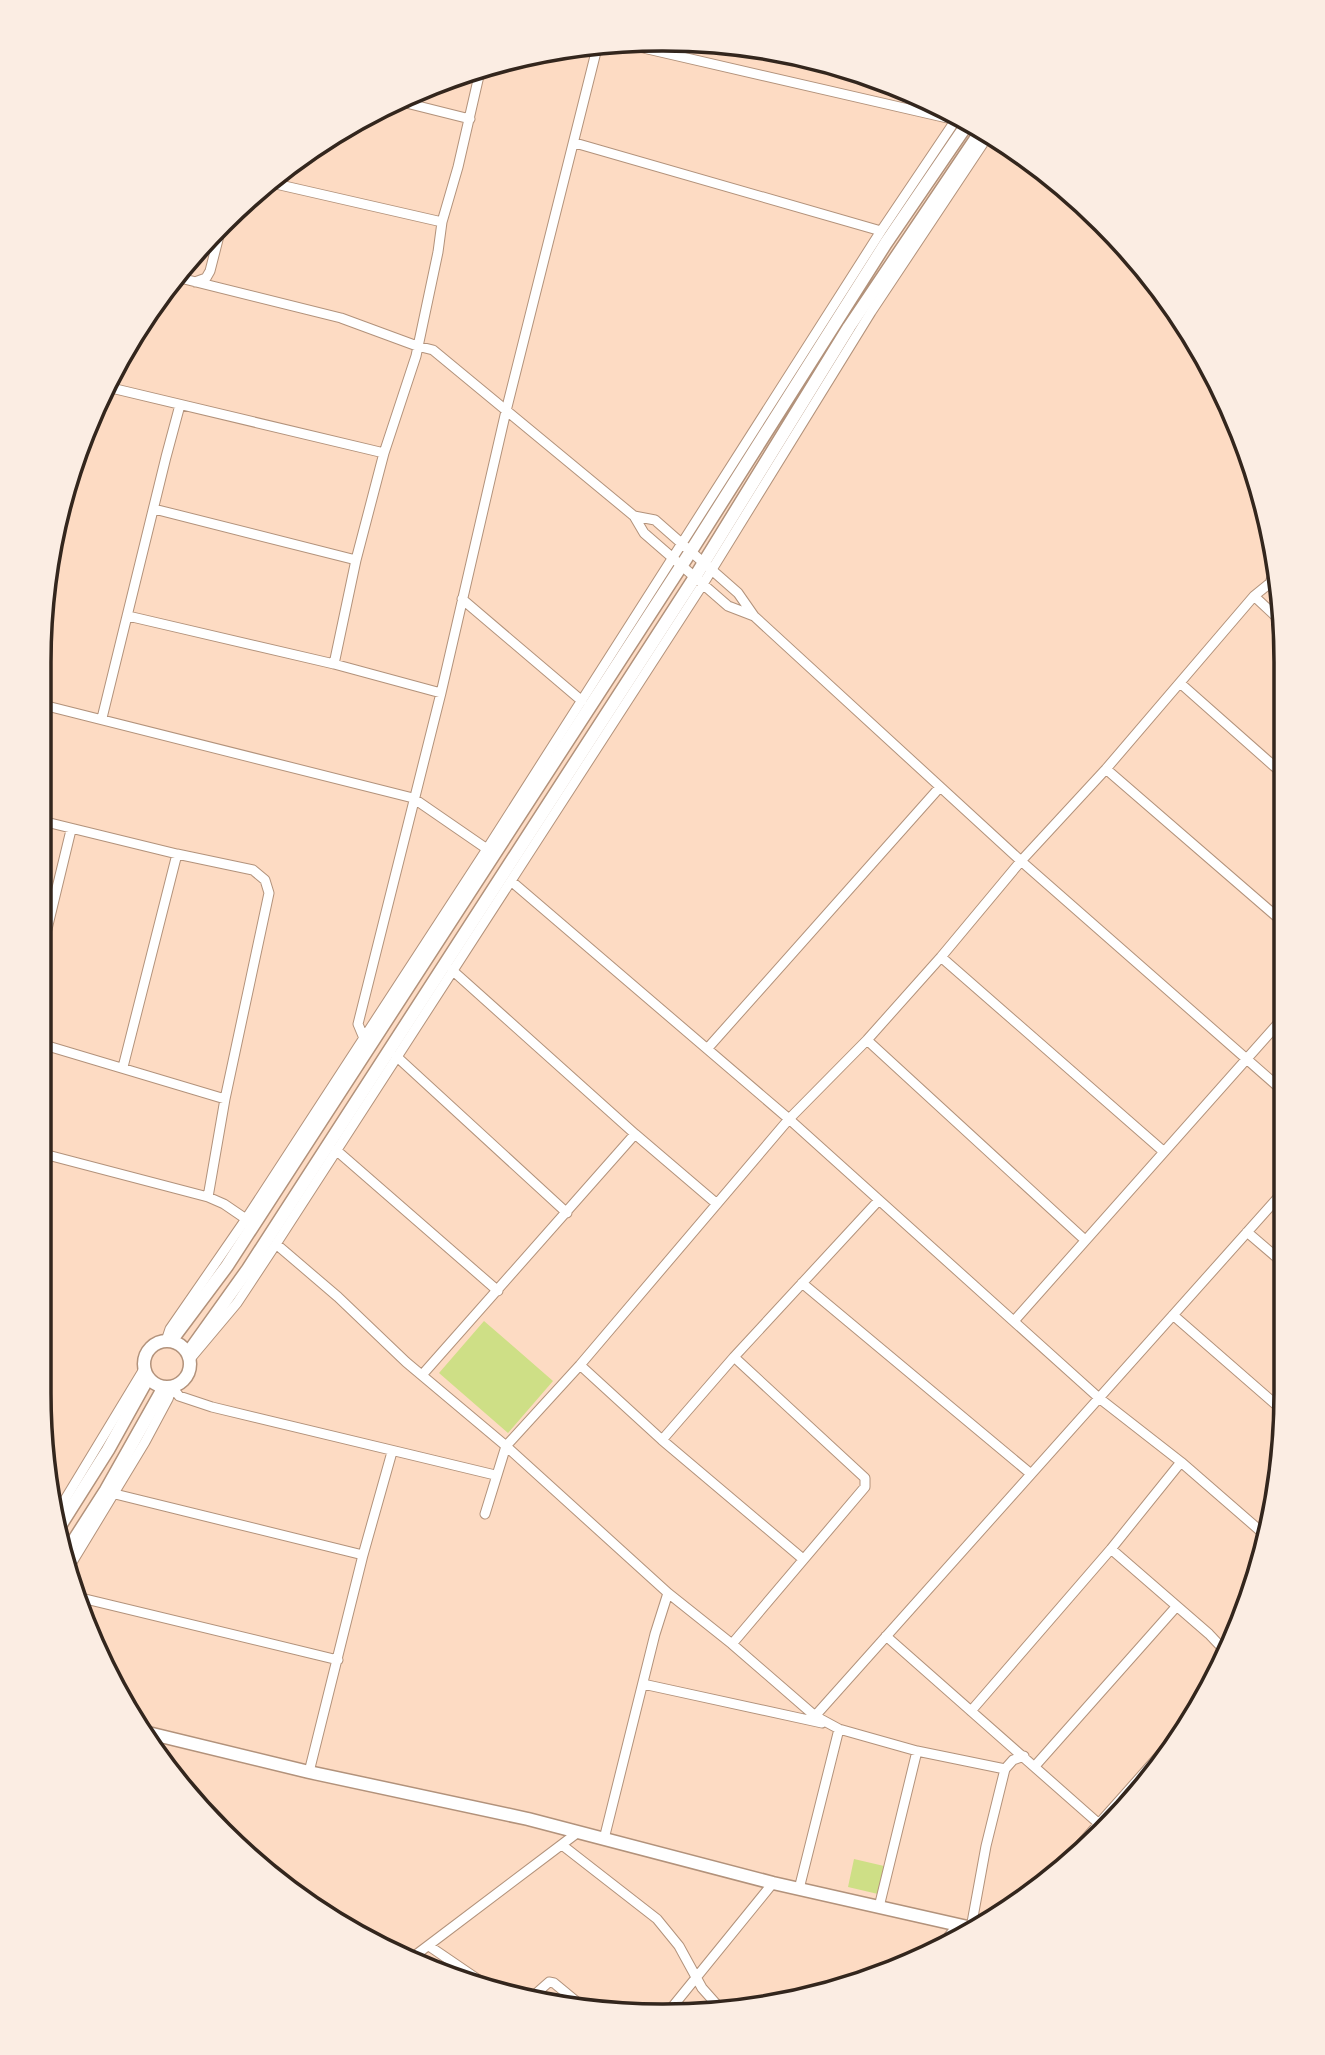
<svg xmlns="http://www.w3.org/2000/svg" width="1325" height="2055" viewBox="0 0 1325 2055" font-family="'PT Sans Narrow',sans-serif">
<rect width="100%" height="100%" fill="#fddbc3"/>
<!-- green -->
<path fill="#cedf86" d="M484,1321L553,1381L508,1433L439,1373Z
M854,1859L884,1866L878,1894L848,1887Z"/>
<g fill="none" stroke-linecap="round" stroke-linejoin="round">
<!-- street casing -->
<g stroke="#b2927b" stroke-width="11">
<path id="street" d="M613,41L956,120
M394,100L470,119
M575,143L881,231
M267,182L442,222
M176,277L341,318L417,346L433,350L634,516L644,533L728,606L754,616
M195,282L206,278L210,271L222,224
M103,386L384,453
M154,509L356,560
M634,516L655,520L738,593L754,616L1021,861L1283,1091
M1254,596L1285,625
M462,599L582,701
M128,616L334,664L441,693
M334,664L356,560L384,453L416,356L438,252L442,222L458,167L481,67
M1180,683L1284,775
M43,705L413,798L487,849
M102,718L166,457L180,405
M1106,769L1284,923
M42,821L177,854L253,870L265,880L269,893L225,1099L208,1197
M511,881L789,1119L1099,1398L1181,1462L1265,1535
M41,954L71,830
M941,957L1163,1151
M452,970L635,1134L717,1204
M363,1036L358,1024L441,693L506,411L598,44
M867,1040L1085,1240
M41,1044L225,1099
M707,1049L940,787
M396,1056L567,1213
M123,1067L177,854
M336,1150L498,1291
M40,1153L208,1197L224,1204L246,1219
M1247,1232L1282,1262
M276,1244L338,1297L406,1362L506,1446L668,1593L732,1644L815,1716L839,1729L917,1751L1005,1769
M802,1283L1031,1474
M1173,1315L1282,1410
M1014,1321L1283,1018
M166,1341L170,1329L246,1219L487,849L881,231L959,115
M190,1359L237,1303L276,1244L703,584L871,312L990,133
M580,1365L662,1440L803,1559
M422,1375L635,1134
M172,1387L179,1396L212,1407L495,1475
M662,1440L734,1357L879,1200
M115,1494L363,1555
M58,1511L144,1369
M485,1514L506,1446L580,1365L789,1119L867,1040L941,957L1021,861L1106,769L1254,596L1270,583L1276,567
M1111,1549L1209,1634L1226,1652
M68,1569L145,1442L168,1399L172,1387
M73,1596L338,1660
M886,1636L1098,1823
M732,1644L865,1487V1478L734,1357
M643,1684L822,1723
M971,1711L1111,1549L1181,1462
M815,1716L1283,1192
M1035,1766L1176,1607
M309,1772L363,1555L392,1452
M604,1839L655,1634L668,1593
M562,1845L657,1919L679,1946L702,1988L718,2006
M1064,1863L1167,1747
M799,1889L839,1729
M879,1907L917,1751
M971,1928L986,1846L1005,1769L1013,1760L1024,1756
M945,1941L957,1926
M429,1946L492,1989
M413,1957L577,1833
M532,1997L549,1982L554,1983L583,2007
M669,2011L773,1883"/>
</g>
<!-- secondary casing -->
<g stroke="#b2927b" stroke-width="15">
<path id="secondary" d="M144 1364a23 23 0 1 1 46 0a23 23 0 1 1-46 0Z
M171,1341L227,1266L691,551L886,243L970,120
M188,1353L248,1269L695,577L849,327L983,128
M60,1526L108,1450L148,1378
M65,1554L106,1490L164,1387
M140,1731L309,1772L528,1819L773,1883L972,1928"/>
</g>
<!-- street -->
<use href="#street" stroke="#fff" stroke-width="9"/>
<!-- secondary -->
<use href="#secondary" stroke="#fff" stroke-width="12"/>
</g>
<!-- crop -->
<path d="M0 0H1325V2055H0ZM662 51H663A611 611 0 0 1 1274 662V1393A611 611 0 0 1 663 2004H662A611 611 0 0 1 51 1393V662A611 611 0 0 1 662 51Z" fill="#fbede3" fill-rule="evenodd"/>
<path fill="none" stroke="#33261d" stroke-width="3.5" d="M662 51H663A611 611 0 0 1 1274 662V1393A611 611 0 0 1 663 2004H662A611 611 0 0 1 51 1393V662A611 611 0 0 1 662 51Z"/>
</svg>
